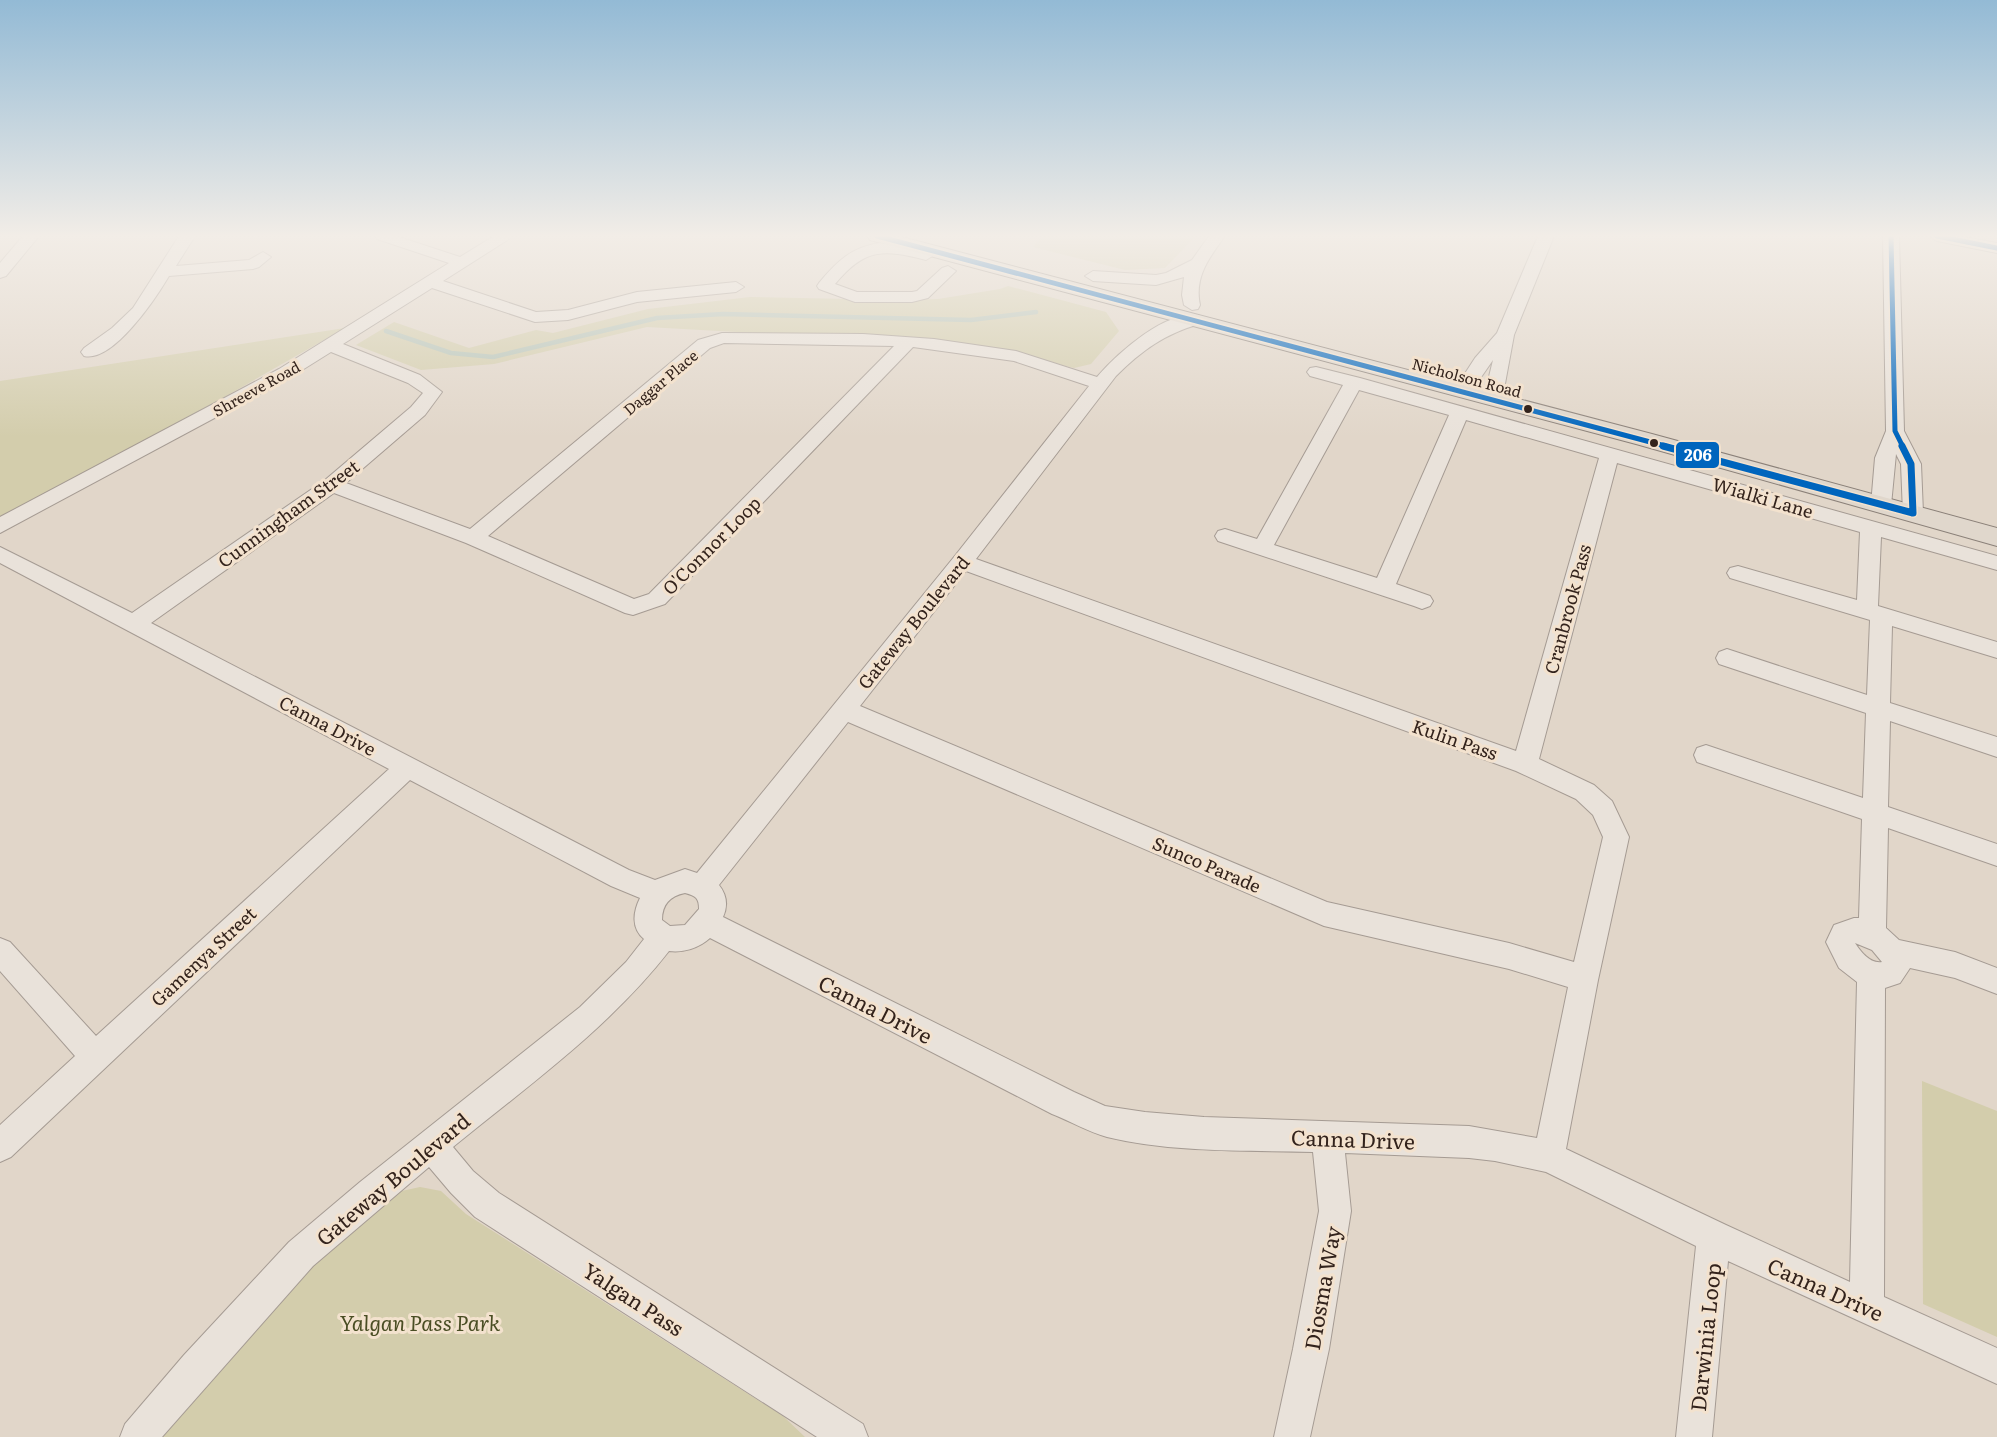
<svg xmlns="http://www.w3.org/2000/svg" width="1997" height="1437" viewBox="0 0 1997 1437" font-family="Literata,serif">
<rect width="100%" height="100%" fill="#e1d6c9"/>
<!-- green -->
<path fill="#d3cdac" d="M1042,236H1196L1165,268L1125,270L1033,247Z
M1008,286L1106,312L1119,331L1091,364L1074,368L1012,353L893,336L774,334L647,327L494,364L421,370L356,345L394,322L469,348L536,330L553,333L648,309L750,297L901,300L938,299L1000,289Z
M345,328L137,447L0,519V381Z
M1922,1081L1997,1111V1337L1923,1304Z
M420,1187L441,1191L466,1214L783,1416L805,1437H160L308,1268L397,1192Z"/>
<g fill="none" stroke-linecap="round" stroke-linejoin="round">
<!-- stream -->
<path stroke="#b5c4b8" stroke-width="4.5" d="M386,331L451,353L493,357L657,318L723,314L971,320L1036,312"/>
<!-- minor casing -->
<g stroke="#a59b93" stroke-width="2">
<path id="minor" d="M23,236H39L6,276L0,278V263Z
M179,236H195L176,266L249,260L263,252L271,257L259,267L253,269L169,276C156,298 113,363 84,356L81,352L84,348L112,328L133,308Z
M375,236H396L460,257L494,236H511L509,239L443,281L536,312L568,310L637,292L736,282L744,287L736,292L637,302L568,320L535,322L432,288L343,344L420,375L442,392L425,415L346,483L470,529L698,340L722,333L863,334L934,339L1016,351L1097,377C1117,354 1167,308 1200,316L1202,320L1200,324C1166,333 1141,351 1116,376L976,559L1516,751L1599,458L1466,420L1396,584L1430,596L1433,601L1430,606L1422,609L1414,606L1218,541L1215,536L1218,531L1225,529L1257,539L1343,385L1310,376L1307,372L1310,368L1316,367L1360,378L1997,556V570L1881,537L1878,606L1997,642V658L1892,626L1890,703L1997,737V757L1890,721L1888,807L1997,844V866L1888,828L1886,928L1899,940L1955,952L1997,968V994L1955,978L1910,968L1900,983L1885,988L1884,1297L1997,1348V1384L1728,1261L1712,1437H1676L1696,1246L1546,1172L1495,1161L1469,1158L1345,1153L1351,1211L1329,1349L1310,1437H1274L1293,1349L1319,1211L1313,1152C1245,1150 1173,1153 1107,1137C1088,1132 1070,1121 1052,1114L710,938C699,948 683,953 669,951C609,1028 529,1085 453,1147L473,1171L499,1193L863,1424L868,1437H817L475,1217L451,1193L429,1167L313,1266L162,1437H120L125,1424L184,1355L289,1242L360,1182L580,1007L626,962L644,939C631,928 633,912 640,898L611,886L410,780L11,1157L0,1162V1125L75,1056L0,971V938L10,942L96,1036L389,769L0,563V547L132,613L325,480L411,407L423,393L408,383L331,352L291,377L0,533V517L279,369L449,263L377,239ZM724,343L894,346L649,594L634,599L488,536L710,348ZM913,347L1014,361L1089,386L954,557L697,873L685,869L655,880L629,870L151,623L334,493L466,543L625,613L633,615L665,604ZM1359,390L1449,415L1377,578L1274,545ZM1617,463L1860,532L1857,600L1738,566L1730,568L1727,573L1730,578L1870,620L1867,695L1727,649L1719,652L1716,658L1719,664L1866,713L1863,798L1706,745L1697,748L1694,755L1697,762L1862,819L1859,918H1854L1834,925L1826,942L1839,968L1857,982L1850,1282L1726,1225L1566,1149L1598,980L1629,837L1612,801L1594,785L1539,759ZM966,571L1516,771L1576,799L1593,815L1603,837L1574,962L1509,943L1327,902L860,706ZM848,722L1324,926L1509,969L1568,987L1537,1138L1469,1126L1204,1117L1145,1112L1105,1106L1074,1092L723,917C728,906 727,895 719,885ZM685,893C696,896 699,898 699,909L685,925L670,926L662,920C662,904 670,896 685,893ZM1855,943L1872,950L1882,962C1870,964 1861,952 1855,943Z
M1209,236H1225C1209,258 1194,277 1200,305L1198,309L1192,310L1184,305L1182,295L1184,277L1156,285L1093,281L1085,276L1093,271L1156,275L1166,273L1192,260Z
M1538,236H1554L1514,335L1504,389L1511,402L1509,406H1495L1486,389L1493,360L1475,386L1450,393L1444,392L1441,388L1444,384L1462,378L1475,358L1497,333Z
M1883,236H1899L1904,431L1921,464L1923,513L1920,518L1913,520L1906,518L1903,513L1901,464L1896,454L1891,505L1888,510L1881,512L1874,510L1871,505L1875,458L1886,431Z
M1929,236H1959L1997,243V253L1937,241Z
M880,243L932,252L934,255L926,260C883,249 865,248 835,284L857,292H912L917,291L942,268L948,266L956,271L928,298L912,302H855L819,289L817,286L819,283C837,261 852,247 880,243Z"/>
</g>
<!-- major casing -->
<g stroke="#8b8179" stroke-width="2">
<path id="major" d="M867,236H898L1652,434L1997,528V546L1636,444L870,240Z"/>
</g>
<!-- minor -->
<use href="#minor" fill="#e9e2da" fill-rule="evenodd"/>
<!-- major -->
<use href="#major" fill="#e0d7cc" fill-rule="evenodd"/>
<!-- bus-1-far1 casing -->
<g stroke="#f3e2ce" stroke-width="8">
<path id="bus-1-far1" d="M877,236L1669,447
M1891,236L1895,431L1903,447
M1937,236L1997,248"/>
</g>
<!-- bus-1 casing -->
<g stroke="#f3e2ce" stroke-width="10">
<path id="bus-1" d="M1663,446L1913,513
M1902,446L1911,464L1913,513"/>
</g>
<!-- bus-1-far1 -->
<use href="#bus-1-far1" stroke="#0065bd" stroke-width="5"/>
<!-- bus-1 -->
<use href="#bus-1" stroke="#0065bd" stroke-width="7"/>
</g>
<!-- sky -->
<linearGradient id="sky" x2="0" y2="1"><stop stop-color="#93bad5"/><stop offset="0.54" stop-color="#f2ede7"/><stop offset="1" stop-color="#f2ede7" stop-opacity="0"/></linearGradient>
<rect width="1997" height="437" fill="url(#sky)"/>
<!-- markers -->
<g fill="#33231c" stroke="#f3e2ce" stroke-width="2">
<circle cx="1528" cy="409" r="5"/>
<circle cx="1654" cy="443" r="5"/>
</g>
<g text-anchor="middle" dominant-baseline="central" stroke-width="6" stroke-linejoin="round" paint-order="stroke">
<!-- far-street labels -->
<g font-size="15" fill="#33231c" stroke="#f3e2ce">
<text transform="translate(1467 377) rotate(15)">Nicholson Road</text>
<text transform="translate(660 382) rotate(-40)">Daggar Place</text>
<text transform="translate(256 388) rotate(-29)">Shreeve Road</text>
</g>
<!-- street labels -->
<g font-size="18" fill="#33231c" stroke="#f3e2ce">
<text transform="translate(1763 497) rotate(16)">Wialki Lane</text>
<text transform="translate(288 513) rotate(-36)">Cunningham Street</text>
<text transform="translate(711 545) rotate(-45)">O'Connor Loop</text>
<text transform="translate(1567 609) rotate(-75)">Cranbrook Pass</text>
<text transform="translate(913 622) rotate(-51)">Gateway Boulevard</text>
<text transform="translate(328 725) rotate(28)">Canna Drive</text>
<text transform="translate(1455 739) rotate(19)">Kulin Pass</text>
<text transform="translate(1207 864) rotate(23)">Sunco Parade</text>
<text transform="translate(203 956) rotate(-43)">Gamenya Street</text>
</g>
<!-- near-street labels -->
<g font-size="21" fill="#33231c" stroke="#f3e2ce">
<text transform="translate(876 1008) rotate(27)">Canna Drive</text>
<text transform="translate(1353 1138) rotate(2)">Canna Drive</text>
<text transform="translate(392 1178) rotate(-40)">Gateway Boulevard</text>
<text transform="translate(1321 1288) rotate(-80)">Diosma Way</text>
<text transform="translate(1826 1288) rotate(24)">Canna Drive</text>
<text transform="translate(634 1298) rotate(33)">Yalgan Pass</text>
<text transform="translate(1704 1337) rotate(-84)">Darwinia Loop</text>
</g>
<!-- near-park labels -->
<g font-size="21" font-style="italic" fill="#4a4e24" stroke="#f3e2ce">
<text x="420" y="1321">Yalgan Pass Park</text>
</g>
</g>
<rect stroke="#f3e2ce" stroke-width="2" x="1675" y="441" width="45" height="28" rx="6" fill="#0065bd"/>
<g font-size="16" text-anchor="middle" font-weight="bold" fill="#fff">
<text x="1698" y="461">206</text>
</g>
</svg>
